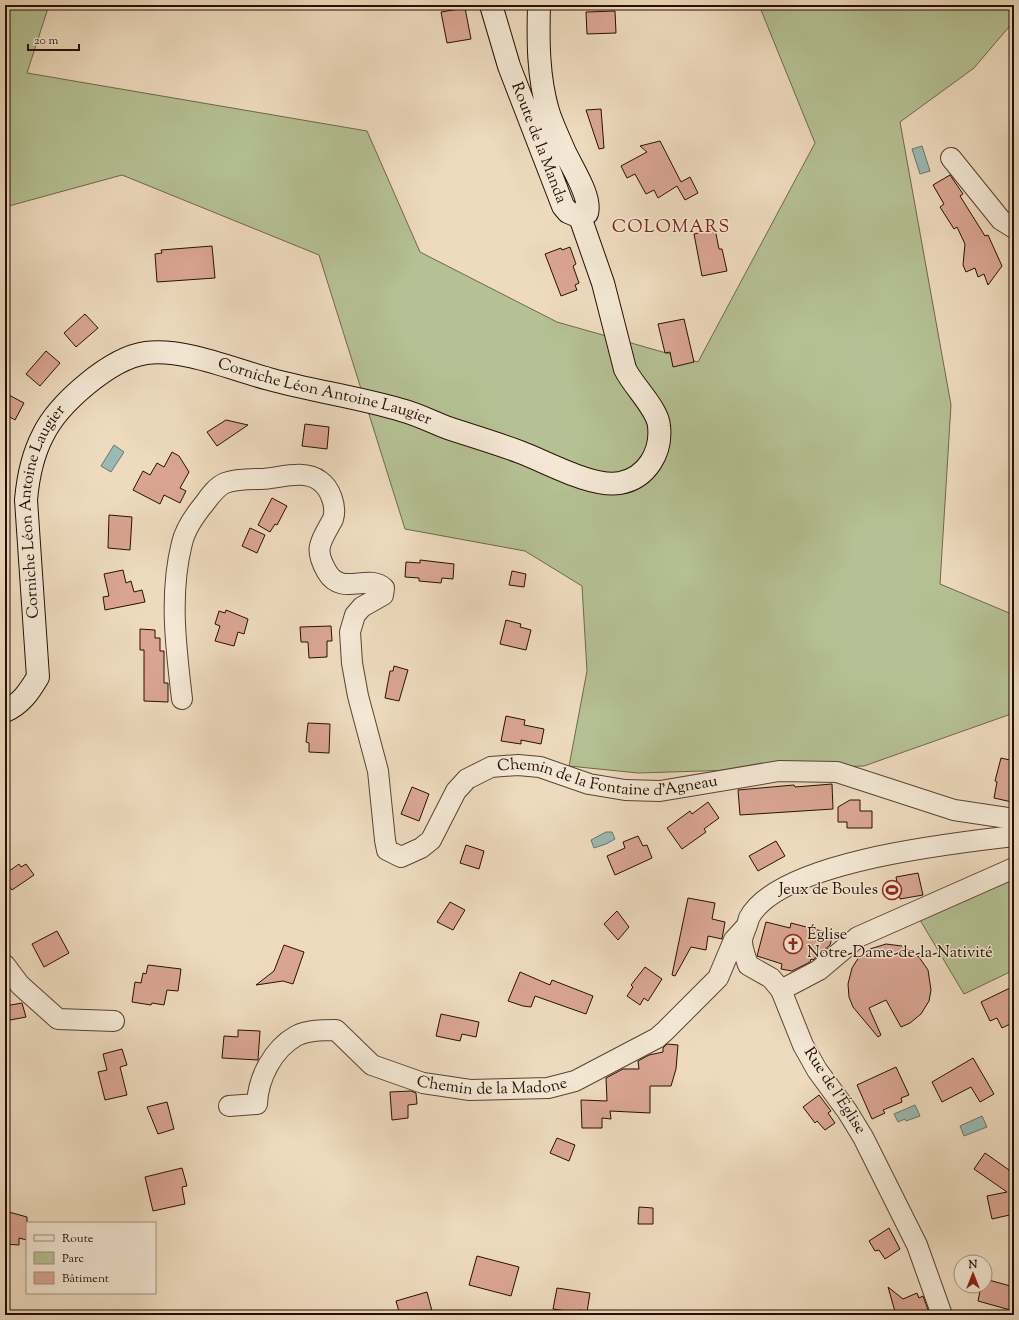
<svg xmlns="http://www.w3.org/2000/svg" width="1019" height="1320" viewBox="0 0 1019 1320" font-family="'Sorts Mill Goudy',serif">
<rect width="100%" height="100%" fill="#eedbbe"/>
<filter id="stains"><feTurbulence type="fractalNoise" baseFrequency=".005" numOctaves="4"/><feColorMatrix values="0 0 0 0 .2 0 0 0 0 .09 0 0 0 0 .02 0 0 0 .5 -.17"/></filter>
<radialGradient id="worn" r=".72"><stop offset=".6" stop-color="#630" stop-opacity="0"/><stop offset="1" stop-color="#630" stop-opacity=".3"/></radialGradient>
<!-- green -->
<path fill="#b5c194" stroke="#6e684c" d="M5,5H49L27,73L367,131L420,252L557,322L698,362L815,143L759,5H1014V21L974,68L900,122L951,405L940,584L1014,615V713L864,766L638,773L569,766L587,671L582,586L525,551L405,529L319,255L122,175L5,207Z
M1014,879V970L964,994L920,920Z"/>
<!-- water -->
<path fill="#99bbb4" stroke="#6b766d" d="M922,146L930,171L920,174L912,149Z
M114,445L124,452L111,472L101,466Z
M606,832H612L615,839L606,844L594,848L591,840Z
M915,1105L920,1116L906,1121L905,1119L898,1122L894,1114Z
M982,1116L987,1127L964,1136L960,1126Z"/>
<!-- building -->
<path fill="#daa693" stroke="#270f03" d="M465,8L471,39L447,43L441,12Z
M615,11L616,33L587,34L586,12Z
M601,109L604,148L599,149L586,110Z
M660,141L681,182L690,177L698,193L685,200L677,186L658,198L654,190L646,194L635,174L627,178L621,166L647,152L640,146Z
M950,175L963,194L960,196L985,236L988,235L1002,266L988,285L984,274L978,277L975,268L966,272L963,265L965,244L957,227L954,229L940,207L944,204L933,185Z
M715,229L719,249H722L727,271L702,276L694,234Z
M212,246L215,278L157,282L155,254L162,253L161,250Z
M570,247L576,264L573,266L579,283L575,285L577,290L561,296L545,254L561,248L562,250Z
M85,314L98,328L76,347L64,333Z
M684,319L694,362L673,367L670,352L665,353L658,324Z
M46,351L60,363L40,386L26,374Z
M5,393L24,403L15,420L5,414Z
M226,420L248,425L217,446L207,432Z
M305,424L329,427L327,449L302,446Z
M172,452L179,456L189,472L180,488L186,491L180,503L164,495L160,504L133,490L143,471L150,475L157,463L164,467Z
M272,498L287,506L277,525L275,524L270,532L258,525Z
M109,515L132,517L130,550L108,548Z
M250,528L265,535L257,553L242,546Z
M420,560L454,564L453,579L442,578L441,583L419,581V578L405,577L406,562L420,563Z
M123,570L126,583L131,581L134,592L142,590L145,602L105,610L103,597L109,596L104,574Z
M512,571L526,574L524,587L509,585Z
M226,610L248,619L244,634L238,632L234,646L215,641L220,626L215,624L219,611L225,613Z
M506,620L521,624L520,627L531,630L526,650L500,644Z
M331,626L332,641H327V657L309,658L308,642H301L300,627Z
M140,629L155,630V638H160V651H164V683H168V702L144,701V650H140Z
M394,666L408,670L399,701L385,698L390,671H393Z
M506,716L525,720L524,725L544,729L541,744L521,740V744L501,741Z
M308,723L330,724L329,753L309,752V743L306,742Z
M1001,758L1014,761L1012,802L994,798L997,782L995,781Z
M832,784L833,809L740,815L738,790L794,785L795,787Z
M412,787L429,794L419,821L401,814Z
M850,800H860V811H872V828H847V822H838V807Z
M708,802L719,818L704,829L706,832L682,849L667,828L690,811L692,814Z
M638,836L643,846L647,845L652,858L615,875L607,856L625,848L623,842Z
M776,841L785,856L758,871L749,856Z
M466,845L484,851L479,869L460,863Z
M19,864L21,867L26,864L34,875L12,890L5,881V874Z
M918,873L923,895L900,899L896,877Z
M688,898L715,903L712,919L725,922L722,939L708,936L706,950L691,947L675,976L672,975Z
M450,902L465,910L453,930L437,922Z
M617,911L629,927L618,940L604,924Z
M766,922L790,928L791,923L833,934L830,945L813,960L811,959L810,962L792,971L781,969L782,964L757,956Z
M57,931L69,953L44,967L32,944Z
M886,944L902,946L919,957L928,970L931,990L929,1001L921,1014L910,1023L901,1027L886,1000L869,1008L881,1035L878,1037L853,1007L849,997L848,984L852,968L859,957L870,949Z
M284,945L304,952L293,984L283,981L256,985L274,971Z
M148,965L181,969L178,991L167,990L164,1005L152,1003L151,1005L132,1002L135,982L141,983L143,973L146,974Z
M645,967L662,979L648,1001L644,998L640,1005L627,996L633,987L631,985Z
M520,972L550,985L552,980L593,996L586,1014L535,996L531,1007L523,1006L508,1001Z
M1014,986V1022L1002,1028L997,1018L990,1021L981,1002Z
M22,1003L26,1017L5,1021V1006Z
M441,1014L479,1022L476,1037L462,1034L460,1041L436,1036Z
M238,1030L260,1031L258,1060L222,1058L224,1036L238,1037Z
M667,1044L678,1045L676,1069L671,1086H650V1113L610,1111L611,1119L602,1118V1128H582L581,1100L607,1101L606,1078L623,1069H639L638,1061L649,1055L663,1052V1048Z
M122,1049L127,1065L120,1067L127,1095L105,1100L98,1072L107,1070L103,1054Z
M973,1058L994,1094L980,1102L971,1087L942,1102L932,1082Z
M896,1067L909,1095L901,1098L902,1102L883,1110L885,1113L872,1119L857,1085Z
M411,1091L416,1093L417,1104L408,1105V1118L392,1120L390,1092Z
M819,1095L831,1111L828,1113L835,1123L825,1130L817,1121L815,1123L803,1107Z
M167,1102L174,1129L158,1134L147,1107Z
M557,1138L575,1145L569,1161L550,1153Z
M985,1153L1009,1170L1014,1191V1214L992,1219L987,1196L1007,1192L974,1169Z
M182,1168L187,1186L182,1187L185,1204L153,1211L145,1177Z
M639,1207L653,1208V1224H638Z
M5,1211L27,1217V1240L19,1238V1245L5,1244Z
M889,1228L900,1249L885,1259L879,1250L875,1251L869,1241Z
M477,1256L519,1267L511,1296L469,1285Z
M985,1279L1014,1287V1311L978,1301L981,1286H985Z
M888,1287L903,1299L917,1293L919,1298L923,1296L930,1315H896Z
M557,1288L590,1293L587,1312L579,1310L578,1313L553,1309Z
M427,1292L432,1311L426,1313L427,1315H400L396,1301Z"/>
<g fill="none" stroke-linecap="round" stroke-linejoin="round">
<!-- street casing -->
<g stroke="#594232" stroke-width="22">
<g id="street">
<path d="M951,158L1001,220L1014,228"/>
<path id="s1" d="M182,699C176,648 169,594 182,543C185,530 195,515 204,504C210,496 216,487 225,483C236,479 250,479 261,479C280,478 304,469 320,481C330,488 337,506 333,519C329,527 322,537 320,546C318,554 323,565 327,572C342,597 368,573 384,588L383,595L362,607L355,615L350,632L352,663L358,696L378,771L385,840L387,850L401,857L421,848L431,840L456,791L467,779L491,767L518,765L540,767L589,784L625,790L660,791L779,771L837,772L954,810L1014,819"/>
<path d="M5,965L20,985L58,1019L114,1021"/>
<path d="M781,990L819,970L858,937L1014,868"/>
<path id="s2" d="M229,1106L257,1104C258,1078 273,1049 296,1036C308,1030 322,1030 336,1030L372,1065L423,1083L470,1090L548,1088L575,1081L657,1038L665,1031L718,978L734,940L744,929"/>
<path d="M942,1315L917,1245L863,1137L847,1111L817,1070L803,1045L781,990L771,978L748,965C746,958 742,949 742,941C742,938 744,933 745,930C747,926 748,922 749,918C779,861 955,843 1014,836"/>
</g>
</g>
<!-- secondary casing -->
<g stroke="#270f03" stroke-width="24">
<g id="secondary">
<path id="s3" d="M491,5L509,66L563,206L568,212L580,217L587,213C592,196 570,165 563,148C558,136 552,124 548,111C538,77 538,40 539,5"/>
<path id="s4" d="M5,711C21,704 29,692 38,677L26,500C28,477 32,456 43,435C58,404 110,358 146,353C183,348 232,369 269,379C312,391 357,397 401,410C417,414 432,422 448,428C472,436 496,443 520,452C547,462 592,488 620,483C647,478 662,452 659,426C658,409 633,386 625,369L603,283L580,217"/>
</g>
</g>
<!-- street -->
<use href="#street" stroke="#f4e8d5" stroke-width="20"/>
<!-- secondary -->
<use href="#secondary" stroke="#f4e8d5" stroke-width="22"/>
</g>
<!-- icons -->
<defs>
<g id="stadium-ring" transform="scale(1)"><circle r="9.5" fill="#f4e8d5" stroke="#8f2418" stroke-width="1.5"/><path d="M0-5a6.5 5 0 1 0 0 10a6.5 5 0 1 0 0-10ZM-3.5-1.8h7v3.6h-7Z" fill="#8f2418"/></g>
<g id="church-ring" transform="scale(1)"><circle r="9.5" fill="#f4e8d5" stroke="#8f2418" stroke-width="1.5"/><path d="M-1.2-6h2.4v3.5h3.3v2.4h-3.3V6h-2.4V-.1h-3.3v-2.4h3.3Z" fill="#8f2418"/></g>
</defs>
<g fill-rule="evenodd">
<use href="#stadium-ring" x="892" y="890"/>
<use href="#church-ring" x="793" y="944"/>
</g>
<g text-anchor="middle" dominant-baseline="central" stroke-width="3" stroke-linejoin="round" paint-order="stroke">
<!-- street labels -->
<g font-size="16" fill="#270f03" stroke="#f4e8d5">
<text stroke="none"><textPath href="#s3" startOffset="146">Route de la Manda</textPath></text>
<text stroke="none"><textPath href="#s4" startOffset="612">Corniche Léon Antoine Laugier</textPath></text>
<text stroke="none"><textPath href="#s4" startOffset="217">Corniche Léon Antoine Laugier</textPath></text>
<text stroke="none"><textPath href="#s1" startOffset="1040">Chemin de la Fontaine d'Agneau</textPath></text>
<text stroke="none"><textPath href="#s2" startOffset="324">Chemin de la Madone</textPath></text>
<text transform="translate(834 1091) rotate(57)">Rue de l'Église</text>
</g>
<!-- poi labels -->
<g font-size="16" fill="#270f03" stroke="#f4e8d5" text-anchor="end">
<text x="878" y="890">Jeux de Boules</text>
<text x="807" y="935" text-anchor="start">Église<tspan x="807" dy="18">Notre-Dame-de-la-Nativité</tspan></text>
</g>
<!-- quarter labels -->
<g font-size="18" letter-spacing="1" fill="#7a1f14" stroke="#f4e8d5">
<text x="671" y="228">COLOMARS</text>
</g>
</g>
<!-- margin -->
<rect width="1019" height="1320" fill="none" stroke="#eedbbe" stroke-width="20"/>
<rect x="6" y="6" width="1007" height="1308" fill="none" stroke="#270f03" stroke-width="2"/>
<rect x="10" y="10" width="999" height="1300" fill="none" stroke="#270f03"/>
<!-- legend -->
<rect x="26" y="1222" width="130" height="72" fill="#f4e8d5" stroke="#a29181"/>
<rect x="34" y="1235" width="20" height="6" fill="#f4e8d5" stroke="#a29181"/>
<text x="62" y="1242" font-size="12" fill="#270f03">Route</text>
<rect x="34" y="1252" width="20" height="12" fill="#b5c194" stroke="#a29181"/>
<text x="62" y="1262" font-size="12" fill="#270f03">Parc</text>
<rect x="34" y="1272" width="20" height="12" fill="#daa693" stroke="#a29181"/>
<text x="62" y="1282" font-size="12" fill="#270f03">Bâtiment</text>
<!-- north arrow -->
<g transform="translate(973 1274)"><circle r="19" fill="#f4e8d5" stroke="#a29181"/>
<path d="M0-3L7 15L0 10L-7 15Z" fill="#8f2418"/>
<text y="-6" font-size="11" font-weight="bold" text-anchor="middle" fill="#270f03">N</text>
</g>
<!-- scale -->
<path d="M28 44v6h51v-6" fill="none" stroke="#270f03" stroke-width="2"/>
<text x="34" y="44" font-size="12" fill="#270f03" stroke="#f4e8d5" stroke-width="3" paint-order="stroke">20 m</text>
<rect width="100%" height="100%" filter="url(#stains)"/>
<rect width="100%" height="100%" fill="url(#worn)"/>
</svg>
